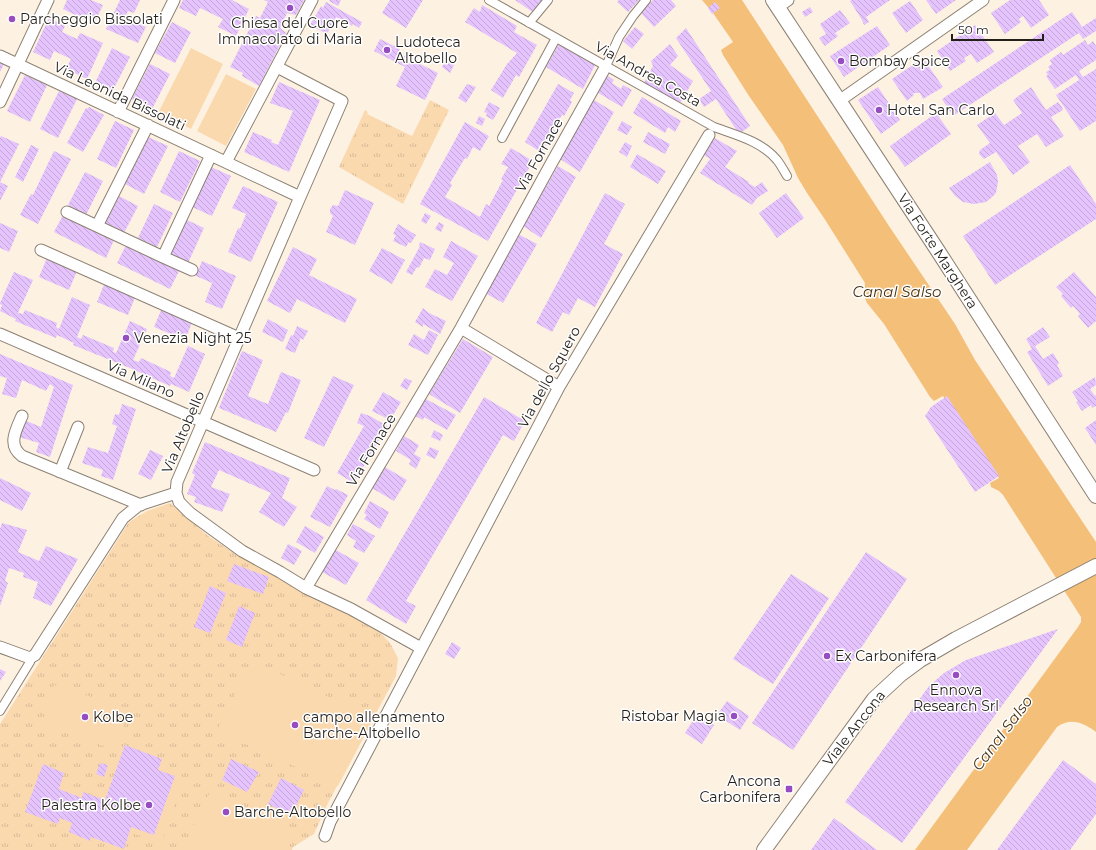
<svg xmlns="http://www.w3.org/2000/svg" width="1096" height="850" viewBox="0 0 1096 850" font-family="Montserrat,sans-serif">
<defs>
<pattern id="grass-tufts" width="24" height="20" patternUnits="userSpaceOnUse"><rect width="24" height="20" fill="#fbd9af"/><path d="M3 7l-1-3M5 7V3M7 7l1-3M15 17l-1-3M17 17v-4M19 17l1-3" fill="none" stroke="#d7ba96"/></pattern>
<pattern id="building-back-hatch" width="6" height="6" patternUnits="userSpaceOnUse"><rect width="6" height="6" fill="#e5c3fd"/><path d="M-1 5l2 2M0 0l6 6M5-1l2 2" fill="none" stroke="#c4a7d8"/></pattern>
</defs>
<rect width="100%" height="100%" fill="#fdf1e2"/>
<!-- grass -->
<path fill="url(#grass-tufts)" d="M430,100L449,110L403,204L339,167L365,110L368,112L367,114L412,136Z
M170,503L207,535L235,554L377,629L390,643L398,658L396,676L328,803L314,834L293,847L292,850H0V724L129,522L147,511Z"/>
<!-- pitch -->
<path fill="#fbd9af" d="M191,48L223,64L191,129L158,113Z
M226,74L256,89L226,146L197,131Z
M252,661L374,718L338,786L217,731Z
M54,685L129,709L116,750L41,725Z
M137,766L182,782L161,843L115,827Z
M210,792L293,831L285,850H182Z"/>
<!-- water -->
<path fill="#f4bf78" d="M702,0H742L889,226L955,324L975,360L1096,542V732C1084,723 1071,717 1057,727L967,850H915L1078,627L1081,622V617L1003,495L999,491L991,487L990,483L999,478L943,396L934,401L930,397L884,324L867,303L864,296L865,283L824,218L807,193L798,178L783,145L749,96L723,55L721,50L733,42L713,13Z"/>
<!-- building -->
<path fill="url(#building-back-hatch)" d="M67,0H91L103,5L94,24L63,9Z
M120,0H140L134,13L128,11L125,17L146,27L138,43L106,29Z
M183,0H232L249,9L236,36L218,27L223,19L200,8L196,16L179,8Z
M264,0H304L296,15L287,13L280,28L286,33L259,86L242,76L243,73L230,67L256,16L260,18L268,2Z
M330,0H341L338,6L329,1Z
M390,0H423L406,28L382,13Z
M515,0H543L534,13Z
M619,0H639L628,12L617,2Z
M653,0H671L676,6L654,27L640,12Z
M852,0H890L866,17L869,22L864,25L862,20L850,1Z
M926,0H956L936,14Z
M1010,0H1039L1049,15L1031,28L1023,16L1019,19L1021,22L1005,34L991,13Z
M910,1L923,20L906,33L892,13Z
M326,2L362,22L359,28L353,24L352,26L336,17L327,34L310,25L321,6L323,8Z
M715,2L720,8L712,14L708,8Z
M482,5L517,26L514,32L537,45L519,77L516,75L503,98L491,90L507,64L517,53L465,22L474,8L480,12Z
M810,7L813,12L805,17L802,12Z
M840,10L850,23L835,33L838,36L825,46L819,38L826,34L820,24Z
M1072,12L1082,27L1096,18V31L1083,39L1079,33L953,116L942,99Z
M49,18L65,26L62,32L77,39L80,33L103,43L87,79L66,69L71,59L54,51L50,60L33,52Z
M172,22L191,32L175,63L155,53Z
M975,25L994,52L977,63L971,54L964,58L966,61L950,71L937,51Z
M877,26L890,45L844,77L830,56Z
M635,27L644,34L632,49L623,41Z
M686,28L750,126L739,134L716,99L704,107L699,99L711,91L676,38Z
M380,39L400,49L398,53L438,73L425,100L396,86L405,67L374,51Z
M1085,40L1088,45L1093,41L1096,46V60L1079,71L1083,77L1096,69V121L1080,131L1056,95L1079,80L1076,75L1055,89L1046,76L1048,75L1046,72L1050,70L1048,67L1052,64L1050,60L1061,52L1063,55Z
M559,44L595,65L583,89L546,67Z
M670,44L678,56L670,65L693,81L679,105L643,85L653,66L651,61Z
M112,48L130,57L112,92L95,83Z
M923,58L943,87L923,99L920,93H913L914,95L907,101L892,79Z
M445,60L454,65L450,73L442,67Z
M0,62L4,64L0,72Z
M150,64L170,74L152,109L132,99Z
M605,74L614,80L612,83L621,89L623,85L632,90L622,107L595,91Z
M25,75L47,85L30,122L7,111Z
M279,82L320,100L289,172L244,152L253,132L272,140L271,142L278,145L293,111L270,103Z
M467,84L476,87L466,103L458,98Z
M558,84L574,93L570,100L572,102L564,116L562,115L553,129L556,131L548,145L546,144L542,153L525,142Z
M878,87L900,120L881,134L858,100Z
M1031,87L1046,110L1058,102L1062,107L1063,110L1051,117L1064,136L1046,147L1037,134L1018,146L1030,162L1013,175L996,152L984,159L979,154L980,150L990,143L977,125L995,113L1004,125L1022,113L1013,100Z
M59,91L77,99L58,138L40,129Z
M642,97L681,121L675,132L668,127L665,133L633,113Z
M594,100L614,112L580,172L560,159Z
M489,102L500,108L493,120L486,116L487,113L484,112Z
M89,107L104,115L83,152L67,143L86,108L87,109Z
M936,113L951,134L905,167L890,146Z
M479,116L485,119L482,126L476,123Z
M115,121L134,130L116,168L97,159Z
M622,121L632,127L627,135L617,130Z
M465,122L489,136L480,151L473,147L467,159L465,158L450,183L452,185L445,197L480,217L486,204L489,206L503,180L501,179L508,167L501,164L511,148L533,161L488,241L420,204Z
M648,132L670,144L665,154L643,142Z
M1,136L19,144L0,182L8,186L0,201V138Z
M148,137L168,146L144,194L125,184Z
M713,137L737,151L725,167L749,182L748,183L755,187L762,182L768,191L757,198L752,205L700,173L710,159L701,153Z
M625,142L632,146L627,157L619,152Z
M31,145L39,149L23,182L15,177Z
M54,151L71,159L38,224L20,215L31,194L33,195Z
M179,151L200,161L180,202L160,192Z
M637,154L666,171L658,184L630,167Z
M990,162L997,175L998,182L996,193L991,198L986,202L974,204L963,202L955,196L949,188Z
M1070,165L1096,204V219L995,285L963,236Z
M558,166L576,177L541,238L523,226Z
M211,167L231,176L212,216L192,207Z
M85,172L103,181L86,215L68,205Z
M243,186L278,202L251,262L228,252L238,228L240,229L246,214L232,208Z
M345,190L374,203L355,245L326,232L333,216L330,213V209L333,205L338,206Z
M605,193L625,204L604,244L623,254L595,307L578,298L569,315L563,312L552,332L536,323Z
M786,193L804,218L777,238L759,213Z
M119,196L138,206L124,233L105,224Z
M154,204L173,213L157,247L138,238Z
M425,213L431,216L426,224L421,221Z
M63,215L114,240L106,258L54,232Z
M185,219L204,228L188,263L169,254Z
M439,222L444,225L441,232L435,229Z
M0,223L18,231L9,252L0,248Z
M398,224L416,235L411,243L409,242L406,247L393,241L396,235L393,234Z
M518,234L537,244L503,303L485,293Z
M451,241L478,256L452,301L425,287L435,269L447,275L454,263L443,257Z
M420,242L435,249L430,260L424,258L419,268L417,267L412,275L406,272L420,246L419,245Z
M126,245L179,271L170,289L117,263Z
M293,247L317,259L309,275L357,299L345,323L297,299L290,313L267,301Z
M382,248L405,260L392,284L369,271Z
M47,258L77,271L69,290L39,277Z
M202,261L236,276L222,309L205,302L212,283L196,276Z
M14,272L33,280L18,313L23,314L25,310L57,323L56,327L59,329L72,297L90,305L77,337L81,339L83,335L114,348L113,352L116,353L130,321L147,329L133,360L139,362L141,358L171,372L170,376L174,378L188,346L205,354L189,392L171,384L170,386L130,368L73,345L74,343L57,335L56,338L15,321L16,319L0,311L2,305L0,304V303Z
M1074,272L1096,297V321L1088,328L1078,316L1080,314L1073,306L1071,308L1061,296L1063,294L1056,287Z
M105,282L136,295L128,315L97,302Z
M162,308L193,320L185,340L154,327Z
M423,308L429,313L446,321L440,334L423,324V327L415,322Z
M268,319L288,330L283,342L262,332Z
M297,326L308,331L303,340L301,338L295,353L285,349L291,335L293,336Z
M1043,327L1050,337L1035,346L1043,359L1053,353L1059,363L1057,365L1063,376L1048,386L1027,352L1032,349L1026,339Z
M429,330L438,335L428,355L408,345L414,334L424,340Z
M463,339L493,357L460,413L429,394Z
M242,351L263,360L248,396L268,404L281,372L301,380L288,413L286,412L276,432L219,408Z
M0,354L73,385L50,457L36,452L39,443L19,437L24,420L41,427L54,387L50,384L46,391L22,380L16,398L2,394L7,378L0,376Z
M333,376L354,385L324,447L304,438Z
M1095,377L1096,385L1090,389L1095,396L1096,395V406L1092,408L1091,405L1082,411L1076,402L1078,401L1072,392Z
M405,378L412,381L407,390L400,386Z
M383,392L401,402L390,420L372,411Z
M947,396L999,476L975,492L925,416L931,407Z
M484,397L525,421L514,441L503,435L406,601L416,606L406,624L366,600Z
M424,398L456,415L447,430L424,417L423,420L415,416Z
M122,404L136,409L113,480L101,476L103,470L82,463L88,447L108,453L117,426L112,424L115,414L119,415Z
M361,413L370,416L387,426L354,483L337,473L364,426L357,423Z
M1096,420V445L1085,428Z
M434,430L443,435L440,441L431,437Z
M404,436L419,445L414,454L421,458L416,469L409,464L411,460L396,451Z
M205,442L290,478L282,498L297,507L284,527L259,512L271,493L219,470L211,487L230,494L222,512L194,502L196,497L187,494L195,475L192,473Z
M430,447L439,451L435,459L426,455Z
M150,450L163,456L151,480L138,474Z
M383,466L407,480L394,501L370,487Z
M0,478L31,493L22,511L0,500Z
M327,486L335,490L336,489L348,495L330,527L310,517Z
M370,501L389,512L380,529L364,519L367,515L364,513Z
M2,523L27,530L18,552L39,561L46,546L78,559L51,606L33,598L38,582L23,577L24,573L9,568L5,581L8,583L0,606V529Z
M353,524L375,536L364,553L353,547L356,541L347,535Z
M305,526L324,537L315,553L296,542Z
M288,544L302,551L294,565L281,558Z
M336,550L359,563L346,585L322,572Z
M866,552L907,579L793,750L752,723Z
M234,564L269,577L263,594L227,581Z
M791,574L829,598L773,684L733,659Z
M210,586L226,593L210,633L194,627Z
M239,606L255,613L242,647L226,640Z
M1058,629L902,843L845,802L929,686L944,673L966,660Z
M452,642L461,648L454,659L445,654Z
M0,669L6,672L0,681Z
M727,701L749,716L740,730L717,715Z
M697,714L714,725L702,744L685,733Z
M125,745L162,759L158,770L175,776L154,835L131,827L124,849L91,837L90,841L69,832L72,823L60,818L58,824L25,812L43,764L64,773L59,789L82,798L83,792L105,800Z
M231,759L259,772L247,792L222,780Z
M1063,760L1096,784V814L1070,850H997Z
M100,763L108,765L104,777L96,774Z
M281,778L304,790L291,816L268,804Z
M834,818L877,850H811Z"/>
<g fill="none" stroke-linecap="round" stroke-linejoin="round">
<!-- pedestrian casing -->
<g stroke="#8c8173" stroke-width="10">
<path id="pedestrian" d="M489,0L714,127C736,135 761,141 777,160C781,165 784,171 787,176
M529,23L548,0
M606,66L619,37L633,16L646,0
M502,138L556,38
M0,711L30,662V658"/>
</g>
<!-- minor casing -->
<g stroke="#8c8173" stroke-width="13">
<path id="minor" d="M778,7L788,0
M0,56L300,197
M277,67L342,101L300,197L177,482L176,493L179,502L190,513L242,551L280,572L306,588L351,609L421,648
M839,101L983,0
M0,102L48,0
M118,112L174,0
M148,125L97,226L163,257L211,155
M226,162L312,0
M67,212L97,226
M41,250L239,338
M163,257L192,270
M461,328L559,387
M0,334L314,470
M22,416C16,430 7,445 22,456L141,505
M60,472L78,427
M306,588L461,328L551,164L606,66
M0,647L30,658L35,655L123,518L139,505L176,493
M325,836L330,822L559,387L709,135"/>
</g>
<!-- tertiary casing -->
<g stroke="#8c8173" stroke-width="16">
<path id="tertiary" d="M773,0L938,251L1096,496
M764,850L874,699L901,674L920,660L956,639L1096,566"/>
</g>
<!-- pedestrian -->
<use href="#pedestrian" stroke="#fff" stroke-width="8"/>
<!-- minor -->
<use href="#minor" stroke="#fff" stroke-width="11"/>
<!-- tertiary -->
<use href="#tertiary" stroke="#fff" stroke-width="14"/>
</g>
<!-- markers -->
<g fill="#964dc0" stroke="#fff" stroke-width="1.5">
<circle cx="290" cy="8" r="4"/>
<circle cx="12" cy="19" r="4"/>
<circle cx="387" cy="50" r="4"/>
<circle cx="841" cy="61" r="4"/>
<circle cx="879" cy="110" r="4"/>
<circle cx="126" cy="338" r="4"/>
<circle cx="827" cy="656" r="4"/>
<circle cx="956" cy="675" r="4"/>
<circle cx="734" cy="716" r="4"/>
<circle cx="85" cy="717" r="4"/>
<circle cx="295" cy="725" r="4"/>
<rect x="785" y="785" width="8" height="8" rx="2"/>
<circle cx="149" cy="805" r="4"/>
<circle cx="226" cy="812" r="4"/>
</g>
<g text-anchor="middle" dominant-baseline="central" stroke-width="3" stroke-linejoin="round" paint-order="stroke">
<!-- poi labels -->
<g font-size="14" fill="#221e18" stroke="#fff" text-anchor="start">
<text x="20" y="19">Parcheggio Bissolati</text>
<text x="290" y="23" text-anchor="middle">Chiesa del Cuore<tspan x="290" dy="16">Immacolato di Maria</tspan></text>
<text x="395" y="42">Ludoteca<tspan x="395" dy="16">Altobello</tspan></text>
<text x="849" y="61">Bombay Spice</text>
<text x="887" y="110">Hotel San Carlo</text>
<text x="134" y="338">Venezia Night 25</text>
<text x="835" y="656">Ex Carbonifera</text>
<text x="956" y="690" text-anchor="middle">Ennova<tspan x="956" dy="16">Research Srl</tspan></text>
<text x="726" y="716" text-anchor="end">Ristobar Magia</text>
<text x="93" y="717">Kolbe</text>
<text x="303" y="717">campo allenamento<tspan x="303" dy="16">Barche-Altobello</tspan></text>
<text x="781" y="781" text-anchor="end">Ancona<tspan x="781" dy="16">Carbonifera</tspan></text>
<text x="141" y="805" text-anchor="end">Palestra Kolbe</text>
<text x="234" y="812">Barche-Altobello</text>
</g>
<!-- street labels -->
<g font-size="14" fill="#221e18" stroke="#fff">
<text transform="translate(648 74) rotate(29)">Via Andrea Costa</text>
<text transform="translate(120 96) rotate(25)">Via Leonida Bissolati</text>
<text transform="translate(539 155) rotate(-61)">Via Fornace</text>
<text transform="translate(938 251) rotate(57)">Via Forte Marghera</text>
<text transform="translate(549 377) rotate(-61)">Via dello Squero</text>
<text transform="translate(141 379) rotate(24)">Via Milano</text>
<text transform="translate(183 432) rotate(-67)">Via Altobello</text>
<text transform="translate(371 450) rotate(-59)">Via Fornace</text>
<text transform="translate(854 728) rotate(-52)">Viale Ancona</text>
</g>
<!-- water labels -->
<g font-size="15" font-style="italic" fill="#483314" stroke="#fff">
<text x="897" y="291">Canal Salso</text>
<text transform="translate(1002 733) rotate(-53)">Canal Salso</text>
</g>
</g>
<!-- scale -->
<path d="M952 34v6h91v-6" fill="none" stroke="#221e18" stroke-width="2"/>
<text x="958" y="34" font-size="12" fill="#221e18" stroke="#ffffff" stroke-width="3" paint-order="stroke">50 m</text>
</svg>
